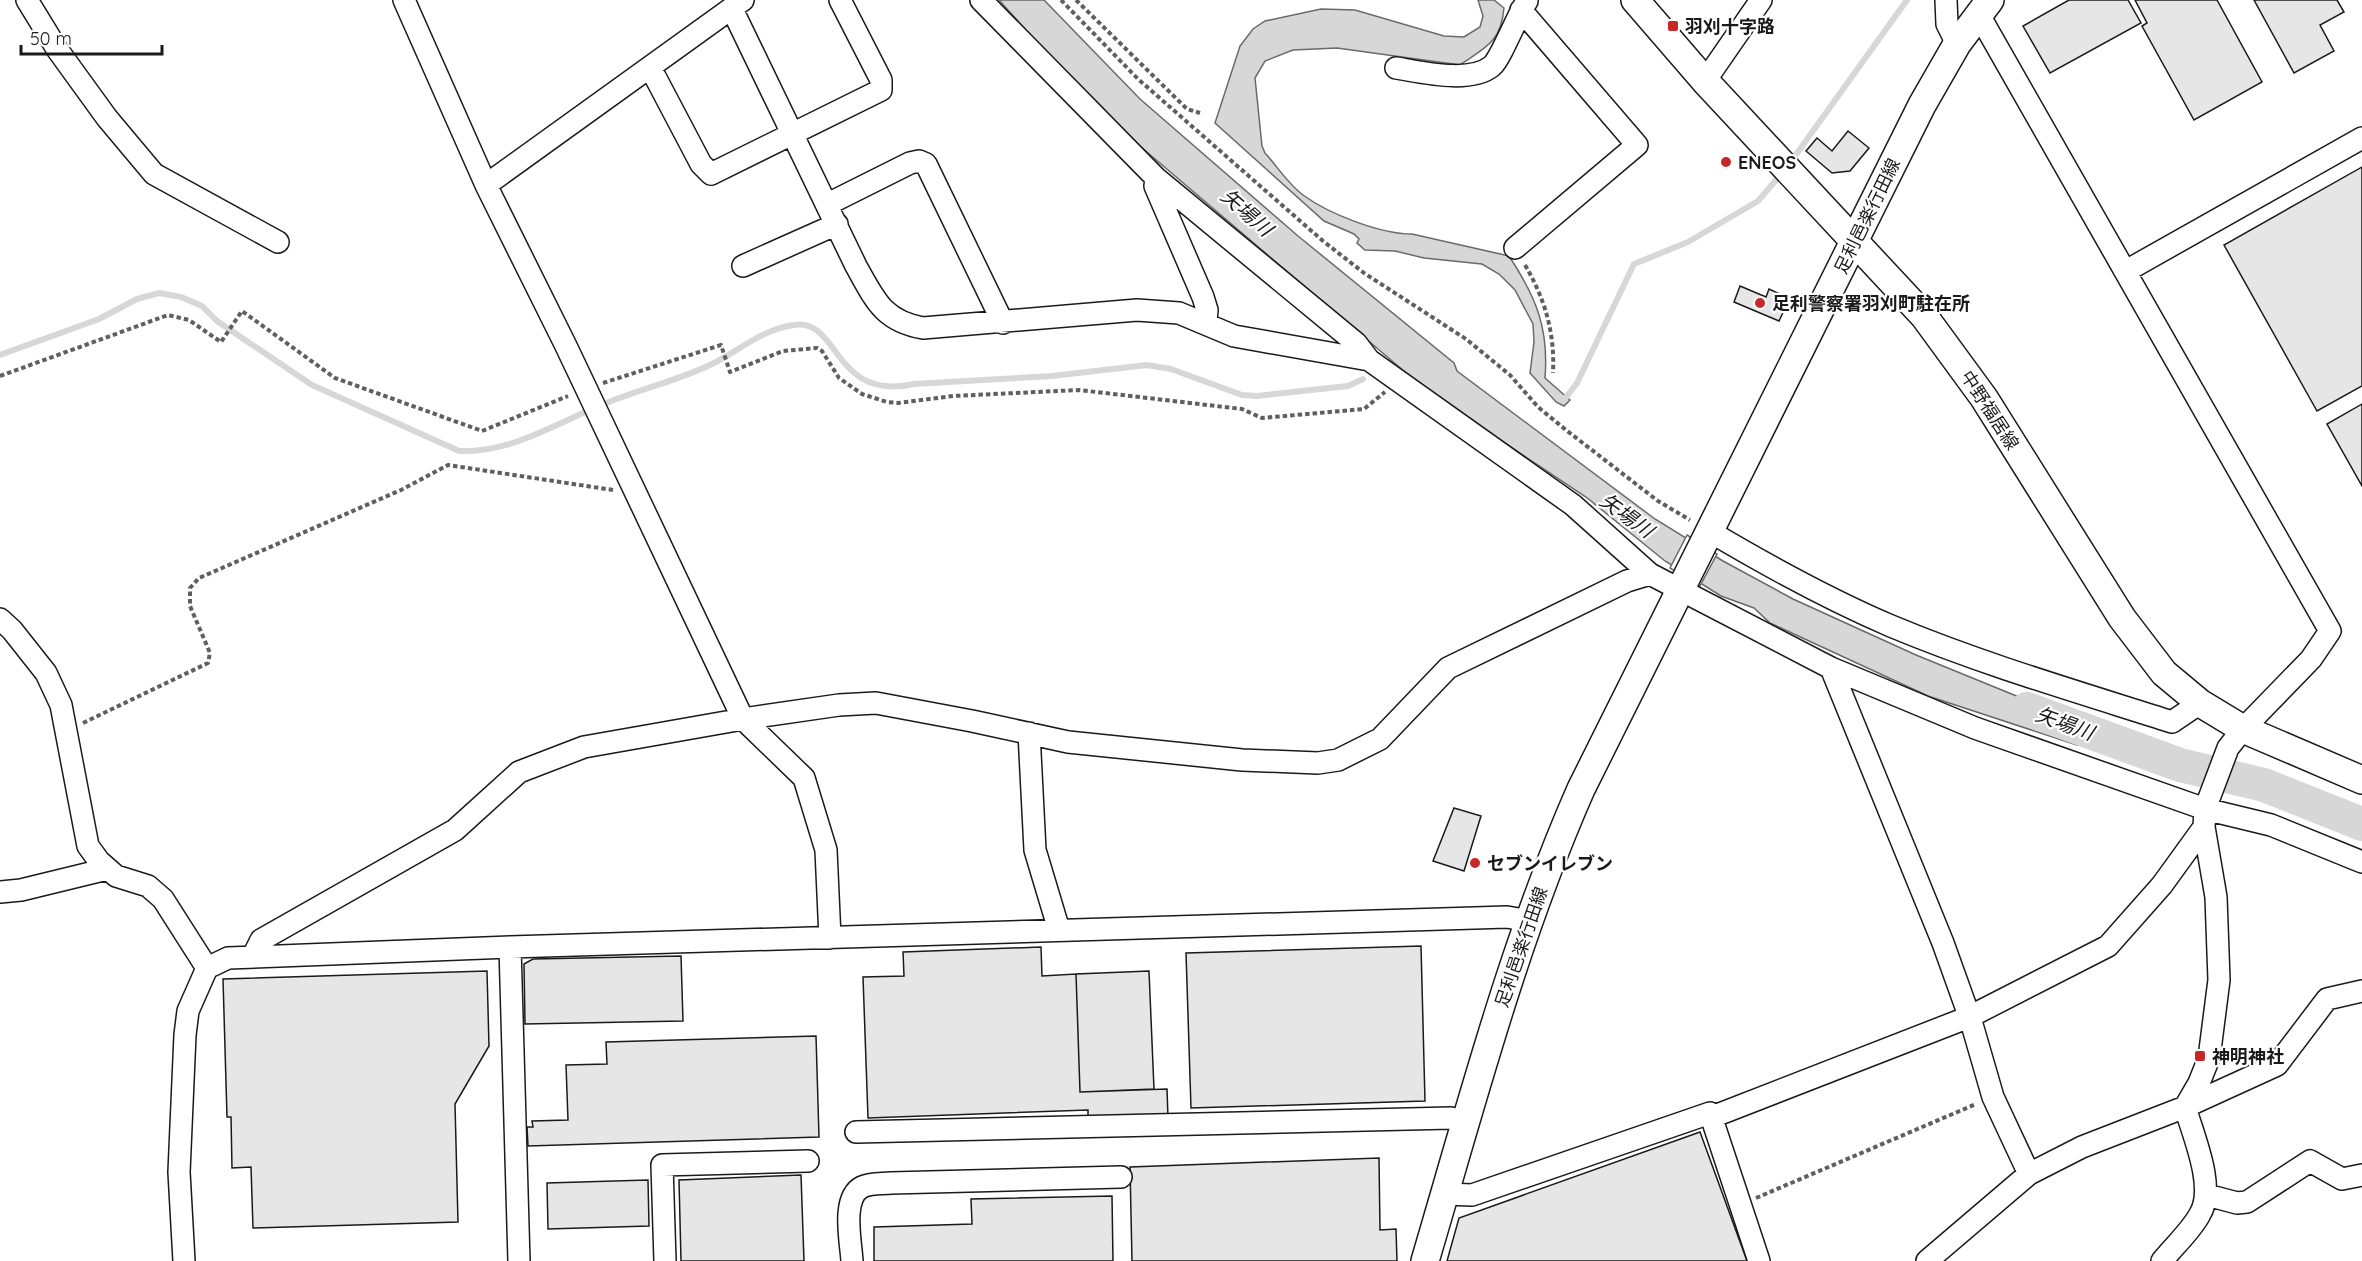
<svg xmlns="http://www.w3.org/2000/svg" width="2362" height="1261" viewBox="0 0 2362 1261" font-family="Quicksand,'Noto Sans JP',sans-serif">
<rect width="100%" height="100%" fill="#fff"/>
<!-- water -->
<path fill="#d7d7d7" stroke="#6a6a6a" stroke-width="1.5" d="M999,0H1044L1140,99L1298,236L1454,363L1457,371L1655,519L1723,561L1793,599L1916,655L2068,717L2077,745L1928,696L1770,623L1754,608L1721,596L1665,561L1586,497L1432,395L1141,147L1072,81Z
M1478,0H1494L1504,8C1501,42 1486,47 1460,65L1337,48L1293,50L1265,61L1255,78L1262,146L1265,153C1277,166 1288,184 1303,195C1329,214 1380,234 1412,234L1509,256C1536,297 1549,328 1545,378L1570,400L1564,406L1556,402L1530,373L1534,342L1533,324L1515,290L1499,274L1482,264L1424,258L1395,251L1365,250L1357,243L1359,239L1354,234L1324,221L1215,123L1240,46L1253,29L1265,21L1321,9L1355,10L1444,36L1464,37L1480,27L1483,16Z"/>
<!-- pier -->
<path fill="#fff" stroke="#6a6a6a" stroke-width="1.5" d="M1687,535L1717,554L1700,586L1670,568Z"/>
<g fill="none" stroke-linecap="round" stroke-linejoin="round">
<!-- stream -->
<path stroke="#d7d7d7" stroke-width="6" d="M1790,163L1907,0
M0,355L99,319L137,299L159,293L181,297L202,306L217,321L312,385L459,451C514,453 559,421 609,402C644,388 683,379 716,362C742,348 764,329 794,325C840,318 833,402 914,384L1052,376L1147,365L1171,369L1242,395L1257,396L1348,386L1363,379
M1562,399L1564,400L1577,383L1634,264L1688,242L1758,201L1782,173"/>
<!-- river -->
<path stroke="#d7d7d7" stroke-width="34" d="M2027,709L2180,765L2264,785L2362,824"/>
</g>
<!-- building -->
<path fill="#e6e6e6" stroke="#1a1a1a" stroke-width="1.5" d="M2069,0H2128L2141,23L2050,73L2023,26Z
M2135,0H2217L2262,82L2194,120L2142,26L2147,23Z
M2254,0H2337L2344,12L2320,25L2334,51L2294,73Z
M1848,131L1869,148L1850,171L1832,173L1806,151L1817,138L1832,151Z
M2362,167V386L2317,411L2224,245Z
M1740,286L1766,297L1769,289L1782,295L1779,301L1787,304L1779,321L1734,302Z
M2362,404V486L2327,424Z
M1454,808L1481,816L1464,871L1433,861Z
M1421,946L1425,1101L1191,1108L1186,953Z
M1041,947L1042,976L1076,974L1080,1092L1167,1089L1168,1118L1088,1122V1110L868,1118L863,977L904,976L903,952Z
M681,956L683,1021L525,1024L524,964L533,959Z
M487,971L489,1046L455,1104L458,1222L253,1228L251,1167L232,1168L231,1117H227L223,979Z
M1149,971L1154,1089L1080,1092L1076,974Z
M816,1036L819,1137L528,1146L527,1127H533L532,1121L568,1120L566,1065L607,1064L606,1042Z
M1700,1132L1747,1261H1447L1459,1218Z
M1379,1158L1380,1230L1396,1229L1397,1261H1132L1130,1167Z
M801,1175L804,1261H681L679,1180Z
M648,1180L649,1226L548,1229L547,1183Z
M1112,1196L1113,1261H874V1227L972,1224L971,1199Z"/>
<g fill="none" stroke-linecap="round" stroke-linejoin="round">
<!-- minor casing -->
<g stroke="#1a1a1a" stroke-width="24">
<path id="minor" d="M27,0L57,49L107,118L154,174L278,242
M404,0L486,185L566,346L743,719L804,778L826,850L830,938
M981,0L1156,178L1356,343L1369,360L1573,505L1650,574
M1946,0L1947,24L1957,44
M732,9L856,266C875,300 883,321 923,328L1137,310L1179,313L1234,336L1369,360
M1979,15L2330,631L2311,659L2243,729L2228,748L2205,809L2204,827L2216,897L2219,980L2209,1058L2199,1083L2185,1107C2193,1135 2216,1187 2200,1214C2191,1231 2174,1246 2162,1261
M1396,68C1422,72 1470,84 1492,66C1501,58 1518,14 1527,1
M651,69L701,164L711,174L881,90V80L840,0
M1705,81L1761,0
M1156,178L1155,186L1203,297L1207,310L1206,322
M486,185L743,0
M828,204L910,163L919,161L926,164L1003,323
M1515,248L1637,145L1521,10
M743,266L837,224
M2126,271L2362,138
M1709,531C1768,566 1828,599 1891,626C1982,664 2078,692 2172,722L2200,703
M0,619L12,630L46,673L61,705L88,846L99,861L116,876L148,886L163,899L207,968
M1831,668L1943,943L1971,1021L1993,1097L2029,1174
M1029,733L1035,850L1059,930
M0,892L21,890L107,869
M510,947L519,1261
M253,956L261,940L455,830L519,772L584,747L743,719L839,705L876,703L972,721L1068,742L1242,760L1318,763L1338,760L1380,739L1448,668L1627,581L1650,574L1831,668L1975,728L2205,809L2271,825L2362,862
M1712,1117L1969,1017L2108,946L2162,885L2204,827
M856,1132L1451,1118L1466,1123
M1445,1194L1472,1195L1710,1113L1759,1261
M2207,1195L2237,1203L2247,1202L2310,1161L2342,1179L2362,1175
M184,1261L179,1172L185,1035L188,1011L207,968L228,958L510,947L1507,917L1529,921
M665,1261L662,1165L808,1161
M852,1261C851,1242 841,1198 862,1187C870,1183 882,1184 891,1183L1121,1177
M1927,1261L2029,1174L2082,1147L2185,1107L2277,1065L2327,999L2362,991"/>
</g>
<!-- major casing -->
<g stroke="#1a1a1a" stroke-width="30">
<path id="major" d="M1635,0L1705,81L1924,316L1984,398L2122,618L2164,673L2200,703L2243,729L2362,780
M1425,1261C1472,1102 1514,941 1581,789L1922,105L1957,44L1990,0"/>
</g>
<!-- path -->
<path stroke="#5f5f5f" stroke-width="4" stroke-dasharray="4.5 3" stroke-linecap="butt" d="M1061,0L1138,79L1323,241L1364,273L1466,339L1510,375L1538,407L1566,430L1658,501L1690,520
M1076,0L1187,109L1200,113
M1525,265C1545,299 1555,333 1553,373
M0,376L168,315L189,320L221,342L242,311L335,378L482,431L568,396
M603,383L721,345L730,372L783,351L817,348L822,351L839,378L862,394L887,402L898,403L953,396L1079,390L1242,409L1262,418L1364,409L1385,392
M83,723L208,663L210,653L190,606V588L199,578L401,490L448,465L613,490
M1756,1198L1976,1104"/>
<!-- minor -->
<use href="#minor" stroke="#fff" stroke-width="21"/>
<!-- major -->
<use href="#major" stroke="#fff" stroke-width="27"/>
</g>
<!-- markers -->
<g fill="#c62828" stroke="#fff" stroke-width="2">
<rect x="1667" y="20" width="12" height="12" rx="3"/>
<circle cx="1726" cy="162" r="6"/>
<circle cx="1760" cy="303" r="6"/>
<circle cx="1475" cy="863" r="6"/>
<rect x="2194" y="1050" width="12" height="12" rx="3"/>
</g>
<g text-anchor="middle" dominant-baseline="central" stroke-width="4.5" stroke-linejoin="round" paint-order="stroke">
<!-- poi labels -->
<g font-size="18" font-weight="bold" fill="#1a1a1a" stroke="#fff" text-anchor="start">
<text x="1685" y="26">羽刈十字路</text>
<text x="1738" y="162">ENEOS</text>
<text x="1772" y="303">足利警察署羽刈町駐在所</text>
<text x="1487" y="863">セブンイレブン</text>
<text x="2212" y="1056">神明神社</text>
</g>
<!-- street labels -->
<g font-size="18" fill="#1a1a1a" stroke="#fff">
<text transform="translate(1867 216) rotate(-64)">足利邑楽行田線</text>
<text transform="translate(1990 410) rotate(57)">中野福居線</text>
<text transform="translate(1521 947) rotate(-71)">足利邑楽行田線</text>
</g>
<!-- water labels -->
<g font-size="20" font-style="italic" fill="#1a1a1a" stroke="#fff">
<text transform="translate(1247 212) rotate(41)">矢場川</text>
<text transform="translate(1627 515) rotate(36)">矢場川</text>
<text transform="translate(2065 723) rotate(20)">矢場川</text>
</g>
</g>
<!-- scale -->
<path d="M21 45v9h141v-9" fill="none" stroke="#1a1a1a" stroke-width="3"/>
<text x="30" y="45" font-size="18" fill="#1a1a1a" stroke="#ffffff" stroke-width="4.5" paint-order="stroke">50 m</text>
</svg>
